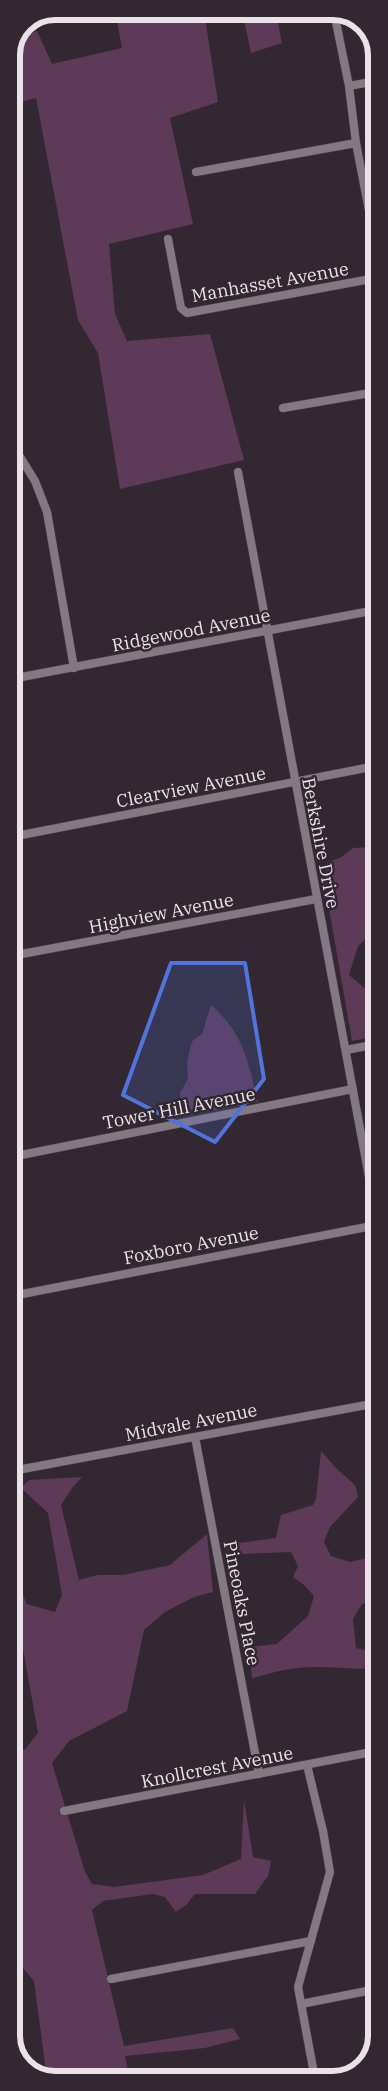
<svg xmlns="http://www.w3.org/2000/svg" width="388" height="2091" viewBox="0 0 388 2091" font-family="'IBM Plex Serif',serif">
<rect width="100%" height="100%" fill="#332831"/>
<!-- green -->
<path fill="#5d3a58" d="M115,11H204L218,102L170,118L193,224L109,244L115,314L127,341L210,334L244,460L120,489L98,353L78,320L36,98L16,103L11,77V55L19,36L37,31L52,64L122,48Z
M242,11L276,12L282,43L251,53Z
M376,844L377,920L368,937L358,946L349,975L368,991L377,994V1036L352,1041L325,885L327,862L340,858L353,848L369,847Z
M211,1005C244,1034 248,1061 258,1102L183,1116L180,1093L188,1079L187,1064L190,1048L193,1040L202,1034Z
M18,1163L12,1201H11V1164Z
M321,1451L336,1468L355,1485L358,1497L330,1527L324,1542L331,1556L350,1562L377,1556V1600L362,1604L353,1619L356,1648L377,1653V1668C357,1670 338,1667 318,1667C295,1666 274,1672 252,1678L249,1647L277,1644L308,1616L314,1596L304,1585L293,1577L298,1566L291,1552L243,1554L231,1544L276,1538L281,1515L313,1505L316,1499Z
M82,1477L72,1488L61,1505L79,1580L97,1575H123L170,1565L207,1534L213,1592L194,1597L165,1612L144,1630L127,1711L69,1741L52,1763L85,1872L92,1884L114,1887L203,1875L241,1859L244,1800L253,1857L271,1861L268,1876L255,1894H195L186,1905L176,1912L165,1897L153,1894L103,1901L92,1910L124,2046L233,2028L240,2039L205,2048L125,2056L129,2077L112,2079H49L47,2078L34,1981L22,1967L12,1966V1761L26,1748L38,1733L23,1649L12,1615V1550L17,1583L27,1604L55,1612L62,1595L48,1513L21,1488L29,1480Z"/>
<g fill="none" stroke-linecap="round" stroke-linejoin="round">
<!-- minor casing -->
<g stroke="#4c434b" stroke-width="9">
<path id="minor" d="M334,12L349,86L356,143L376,247
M31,21L82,11
M349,86L376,81
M196,172L356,143
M168,239L181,308L187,313L376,278
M283,408L376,392
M11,442L35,481L47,512L74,668
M238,472L377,1220
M11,679L376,610
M11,837L376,766
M11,956L316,899
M346,1050L377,1044
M11,1157L353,1089
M12,1296L377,1225
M195,1437L259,1774
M12,1471L377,1403
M307,1765L323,1831L330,1872L298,1987L315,2079
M64,1811L377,1751
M111,1979L311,1941
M301,2004L377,1989"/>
</g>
<!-- minor -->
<use href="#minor" stroke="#847882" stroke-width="8"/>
</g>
<!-- marked area -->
<path fill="#5073dc" fill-opacity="0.2" stroke="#5073dc" stroke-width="4" stroke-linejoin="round" d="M171,963H245L264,1079L215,1142L123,1095Z"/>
<g text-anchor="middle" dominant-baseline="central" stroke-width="5" stroke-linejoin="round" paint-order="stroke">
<!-- street labels -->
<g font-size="18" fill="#e9e2e8" stroke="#332831">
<text transform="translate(270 282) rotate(-10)">Manhasset Avenue</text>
<text transform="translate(191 630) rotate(-11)">Ridgewood Avenue</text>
<text transform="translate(191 787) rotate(-11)">Clearview Avenue</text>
<text transform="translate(321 843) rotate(79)">Berkshire Drive</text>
<text transform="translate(161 913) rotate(-11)">Highview Avenue</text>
<text transform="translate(179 1108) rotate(-11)">Tower Hill Avenue</text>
<text transform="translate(191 1245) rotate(-11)">Foxboro Avenue</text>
<text transform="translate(191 1422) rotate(-11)">Midvale Avenue</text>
<text transform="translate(242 1603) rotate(79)">Pineoaks Place</text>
<text transform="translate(217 1767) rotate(-11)">Knollcrest Avenue</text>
</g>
</g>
<!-- crop -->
<path d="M0 0H388V2091H0ZM55 20H333A35 35 0 0 1 368 55V2036A35 35 0 0 1 333 2071H55A35 35 0 0 1 20 2036V55A35 35 0 0 1 55 20Z" fill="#332831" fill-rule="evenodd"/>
<path fill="none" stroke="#e9e2e8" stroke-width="6" d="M55 20H333A35 35 0 0 1 368 55V2036A35 35 0 0 1 333 2071H55A35 35 0 0 1 20 2036V55A35 35 0 0 1 55 20Z"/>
</svg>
